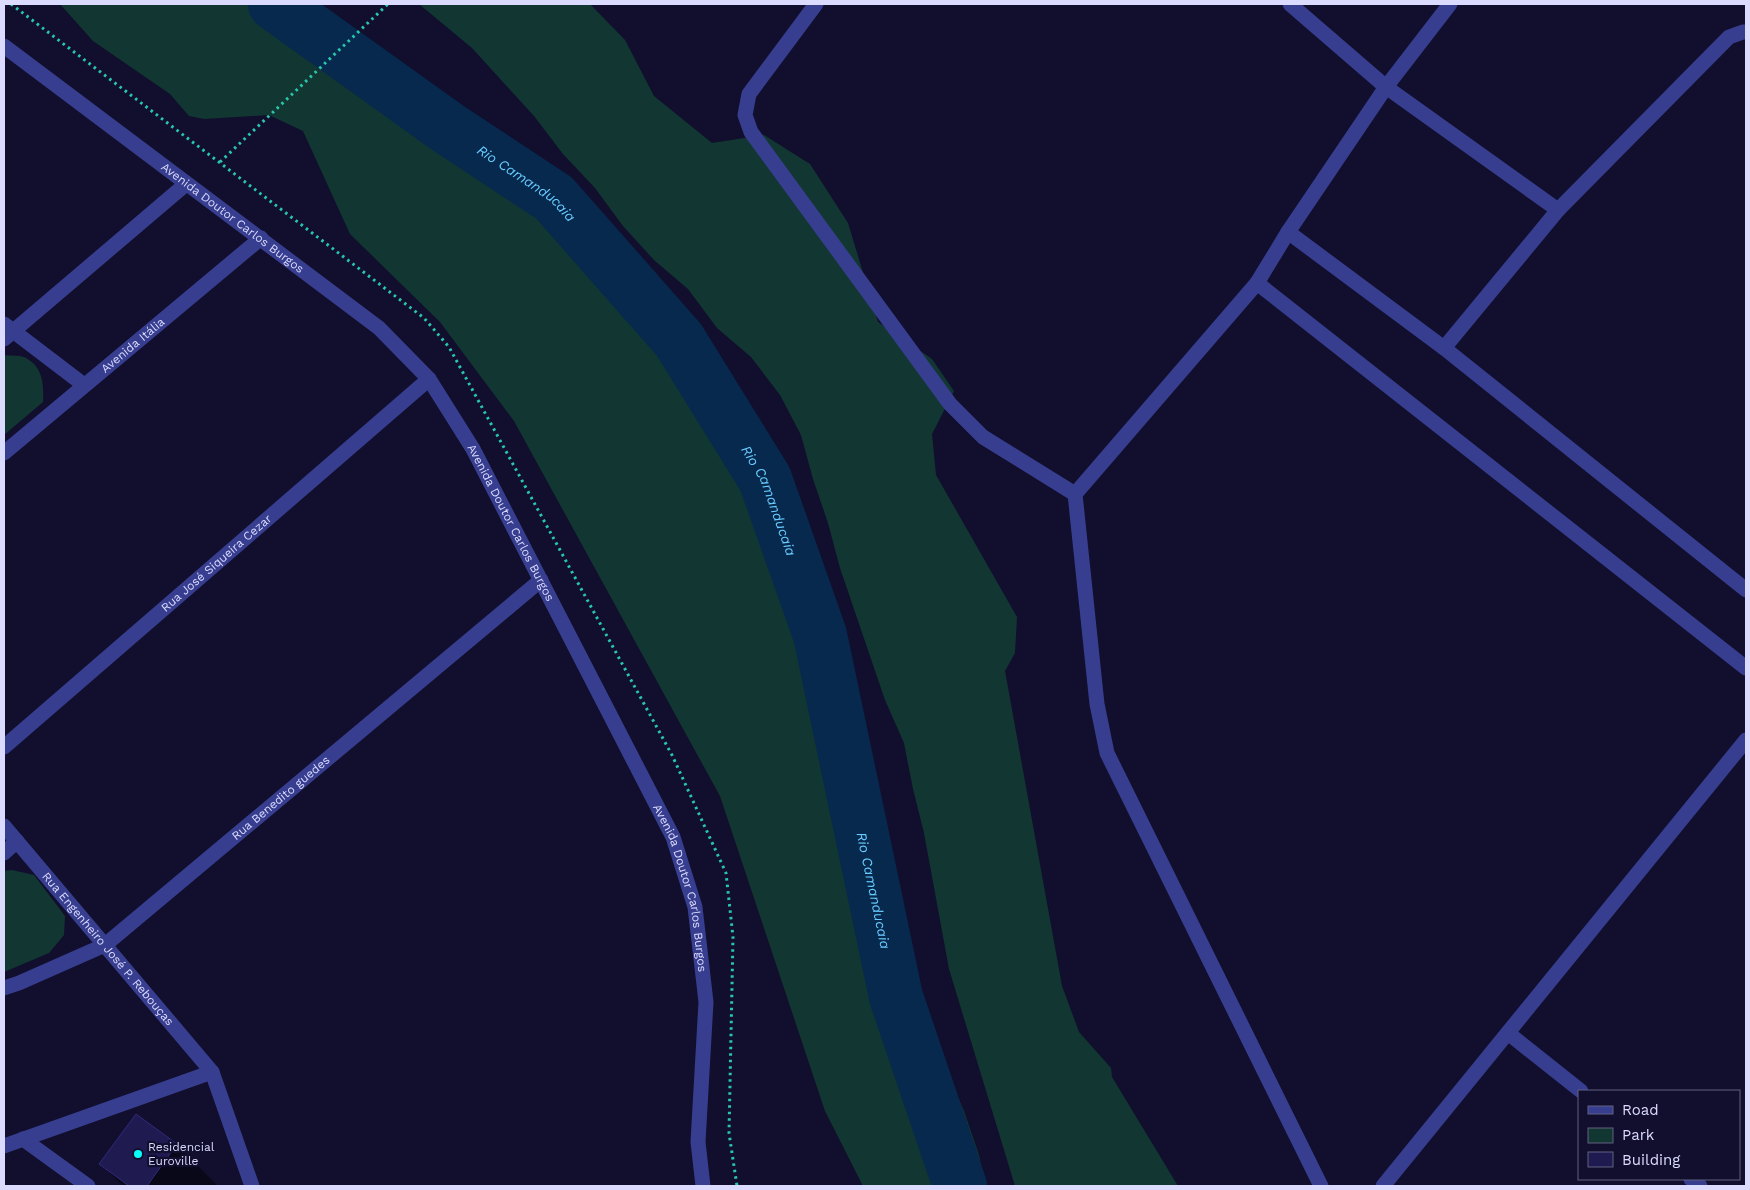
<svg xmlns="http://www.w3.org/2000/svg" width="1750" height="1190" viewBox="0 0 1750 1190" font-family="'Work Sans',sans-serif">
<rect width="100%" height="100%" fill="#110f2d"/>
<!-- green -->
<path fill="#123732" d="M60,4H276L285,10L320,43L358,73L397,94L440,112L477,137L511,167L543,201L611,261L642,294L694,378L726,416L755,454L780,493L798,536L810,581L826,671L838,716L857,759L878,896L886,941L898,985L917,1029L945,1067L964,1111L979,1155L985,1186H863L825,1111L720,796L514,421L440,322L350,234L303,131L269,115L204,119L189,116L170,94L93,41Z
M419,4H590L625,40L654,96L712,143L764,135L810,164L848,223L878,322L932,359L954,391L932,434L936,475L1017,617L1015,653L1005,671L1062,986L1079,1032L1111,1068L1112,1077L1178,1186H1015L949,969L924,833L913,789L904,743L885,700L840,568L828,523L813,479L801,435L780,395L751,357L717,328L688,289L654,260L623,226L595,188L563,154L534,116L472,48Z
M4,355C10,356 18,355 24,357C43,366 44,384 43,402L4,435Z
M12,870L34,875L65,916L64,935L49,953L4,972V871Z"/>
<!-- shadow -->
<path fill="#0007" d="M136,1115L177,1145L218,1186H123L101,1164Z"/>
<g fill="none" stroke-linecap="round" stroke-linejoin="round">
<!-- river -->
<path stroke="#07294e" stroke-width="54" id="s1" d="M275,4L448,128L554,198L679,340L765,479L820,635L896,997L960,1186"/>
</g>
<!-- building -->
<path fill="#1f1a4f" stroke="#312a7d" d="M136,1114L177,1144L147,1186H129L99,1164Z"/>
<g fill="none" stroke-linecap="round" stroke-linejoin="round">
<!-- path -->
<path stroke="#28c7ab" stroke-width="3" stroke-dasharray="2.5 4" stroke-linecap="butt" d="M11,4L424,318L449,347L672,755L726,873L733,937L729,1133L737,1186
M220,162L388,4"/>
<!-- minor -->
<g stroke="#373e8f" stroke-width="15">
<path d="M816,4L749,94L745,115L751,132L950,404L983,437L1075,494"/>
<path d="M1290,4L1386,87L1558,210L1444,348"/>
<path id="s2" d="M4,46L379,328L429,379L473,449L673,837L695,907L706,1002L698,1142L703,1186"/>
<path d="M1558,210L1729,37L1743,32H1746"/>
<path d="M1288,232L1444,348L1746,590"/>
<path d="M1257,283L1746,668"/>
<path d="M4,324L84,385"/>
<path d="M4,339L186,184"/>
<path id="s3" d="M4,453L261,238"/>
<path id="s4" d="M4,747L429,379"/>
<path id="s5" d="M4,826L212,1072L252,1186"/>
<path d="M4,853L17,841"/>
<path id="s6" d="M4,988L19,983L105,945L541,580"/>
<path d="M1508,1033L1581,1091"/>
<path d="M23,1139L88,1186"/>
<path d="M4,1146L212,1072"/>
<path d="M1691,1179L1700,1186"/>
<path d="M1321,1186L1107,753L1097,704L1075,494L1257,283L1288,232L1386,87L1450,4"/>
<path d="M1383,1186L1746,740"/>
</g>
</g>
<!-- markers -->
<circle fill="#07fffb" stroke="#110f2d" stroke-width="2" cx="138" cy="1154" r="5"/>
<g text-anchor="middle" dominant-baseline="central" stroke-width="4.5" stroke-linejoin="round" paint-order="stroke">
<!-- street labels -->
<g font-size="12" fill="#dbdbff" stroke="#110f2d">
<text stroke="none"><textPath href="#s2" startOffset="286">Avenida Doutor Carlos Burgos</textPath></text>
<text stroke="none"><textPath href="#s3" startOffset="168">Avenida Itália</textPath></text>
<text stroke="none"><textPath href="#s2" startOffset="706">Avenida Doutor Carlos Burgos</textPath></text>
<text stroke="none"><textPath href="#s4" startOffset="281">Rua José Siqueira Cezar</textPath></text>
<text stroke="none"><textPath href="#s6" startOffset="339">Rua Benedito guedes</textPath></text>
<text stroke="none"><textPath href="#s2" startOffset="1111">Avenida Doutor Carlos Burgos</textPath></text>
<text stroke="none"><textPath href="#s5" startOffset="161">Rua Engenheiro José P. Rebouças</textPath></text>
</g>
<!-- poi labels -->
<g font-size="12" fill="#dbdbff" stroke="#110f2d" text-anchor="start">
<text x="148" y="1147">Residencial<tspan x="148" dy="14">Euroville</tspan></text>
</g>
<!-- water labels -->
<g font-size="14" font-style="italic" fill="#69cbff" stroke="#110f2d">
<text stroke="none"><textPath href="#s1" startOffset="309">Rio Camanducaia</textPath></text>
<text stroke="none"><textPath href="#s1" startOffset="714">Rio Camanducaia</textPath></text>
<text stroke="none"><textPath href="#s1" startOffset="1119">Rio Camanducaia</textPath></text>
</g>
</g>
<!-- border -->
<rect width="1750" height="1190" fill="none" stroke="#dbdbff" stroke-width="10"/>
<!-- legend -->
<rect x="1578" y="1090" width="162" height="90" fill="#110f2d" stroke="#626181"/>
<rect x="1588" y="1106" width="25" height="8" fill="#373e8f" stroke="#626181"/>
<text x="1622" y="1115" font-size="15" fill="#dbdbff">Road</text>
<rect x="1588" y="1128" width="25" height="15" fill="#123732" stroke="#626181"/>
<text x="1622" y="1140" font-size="15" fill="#dbdbff">Park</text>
<rect x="1588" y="1152" width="25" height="15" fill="#1f1a4f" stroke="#626181"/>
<text x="1622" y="1165" font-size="15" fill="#dbdbff">Building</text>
</svg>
